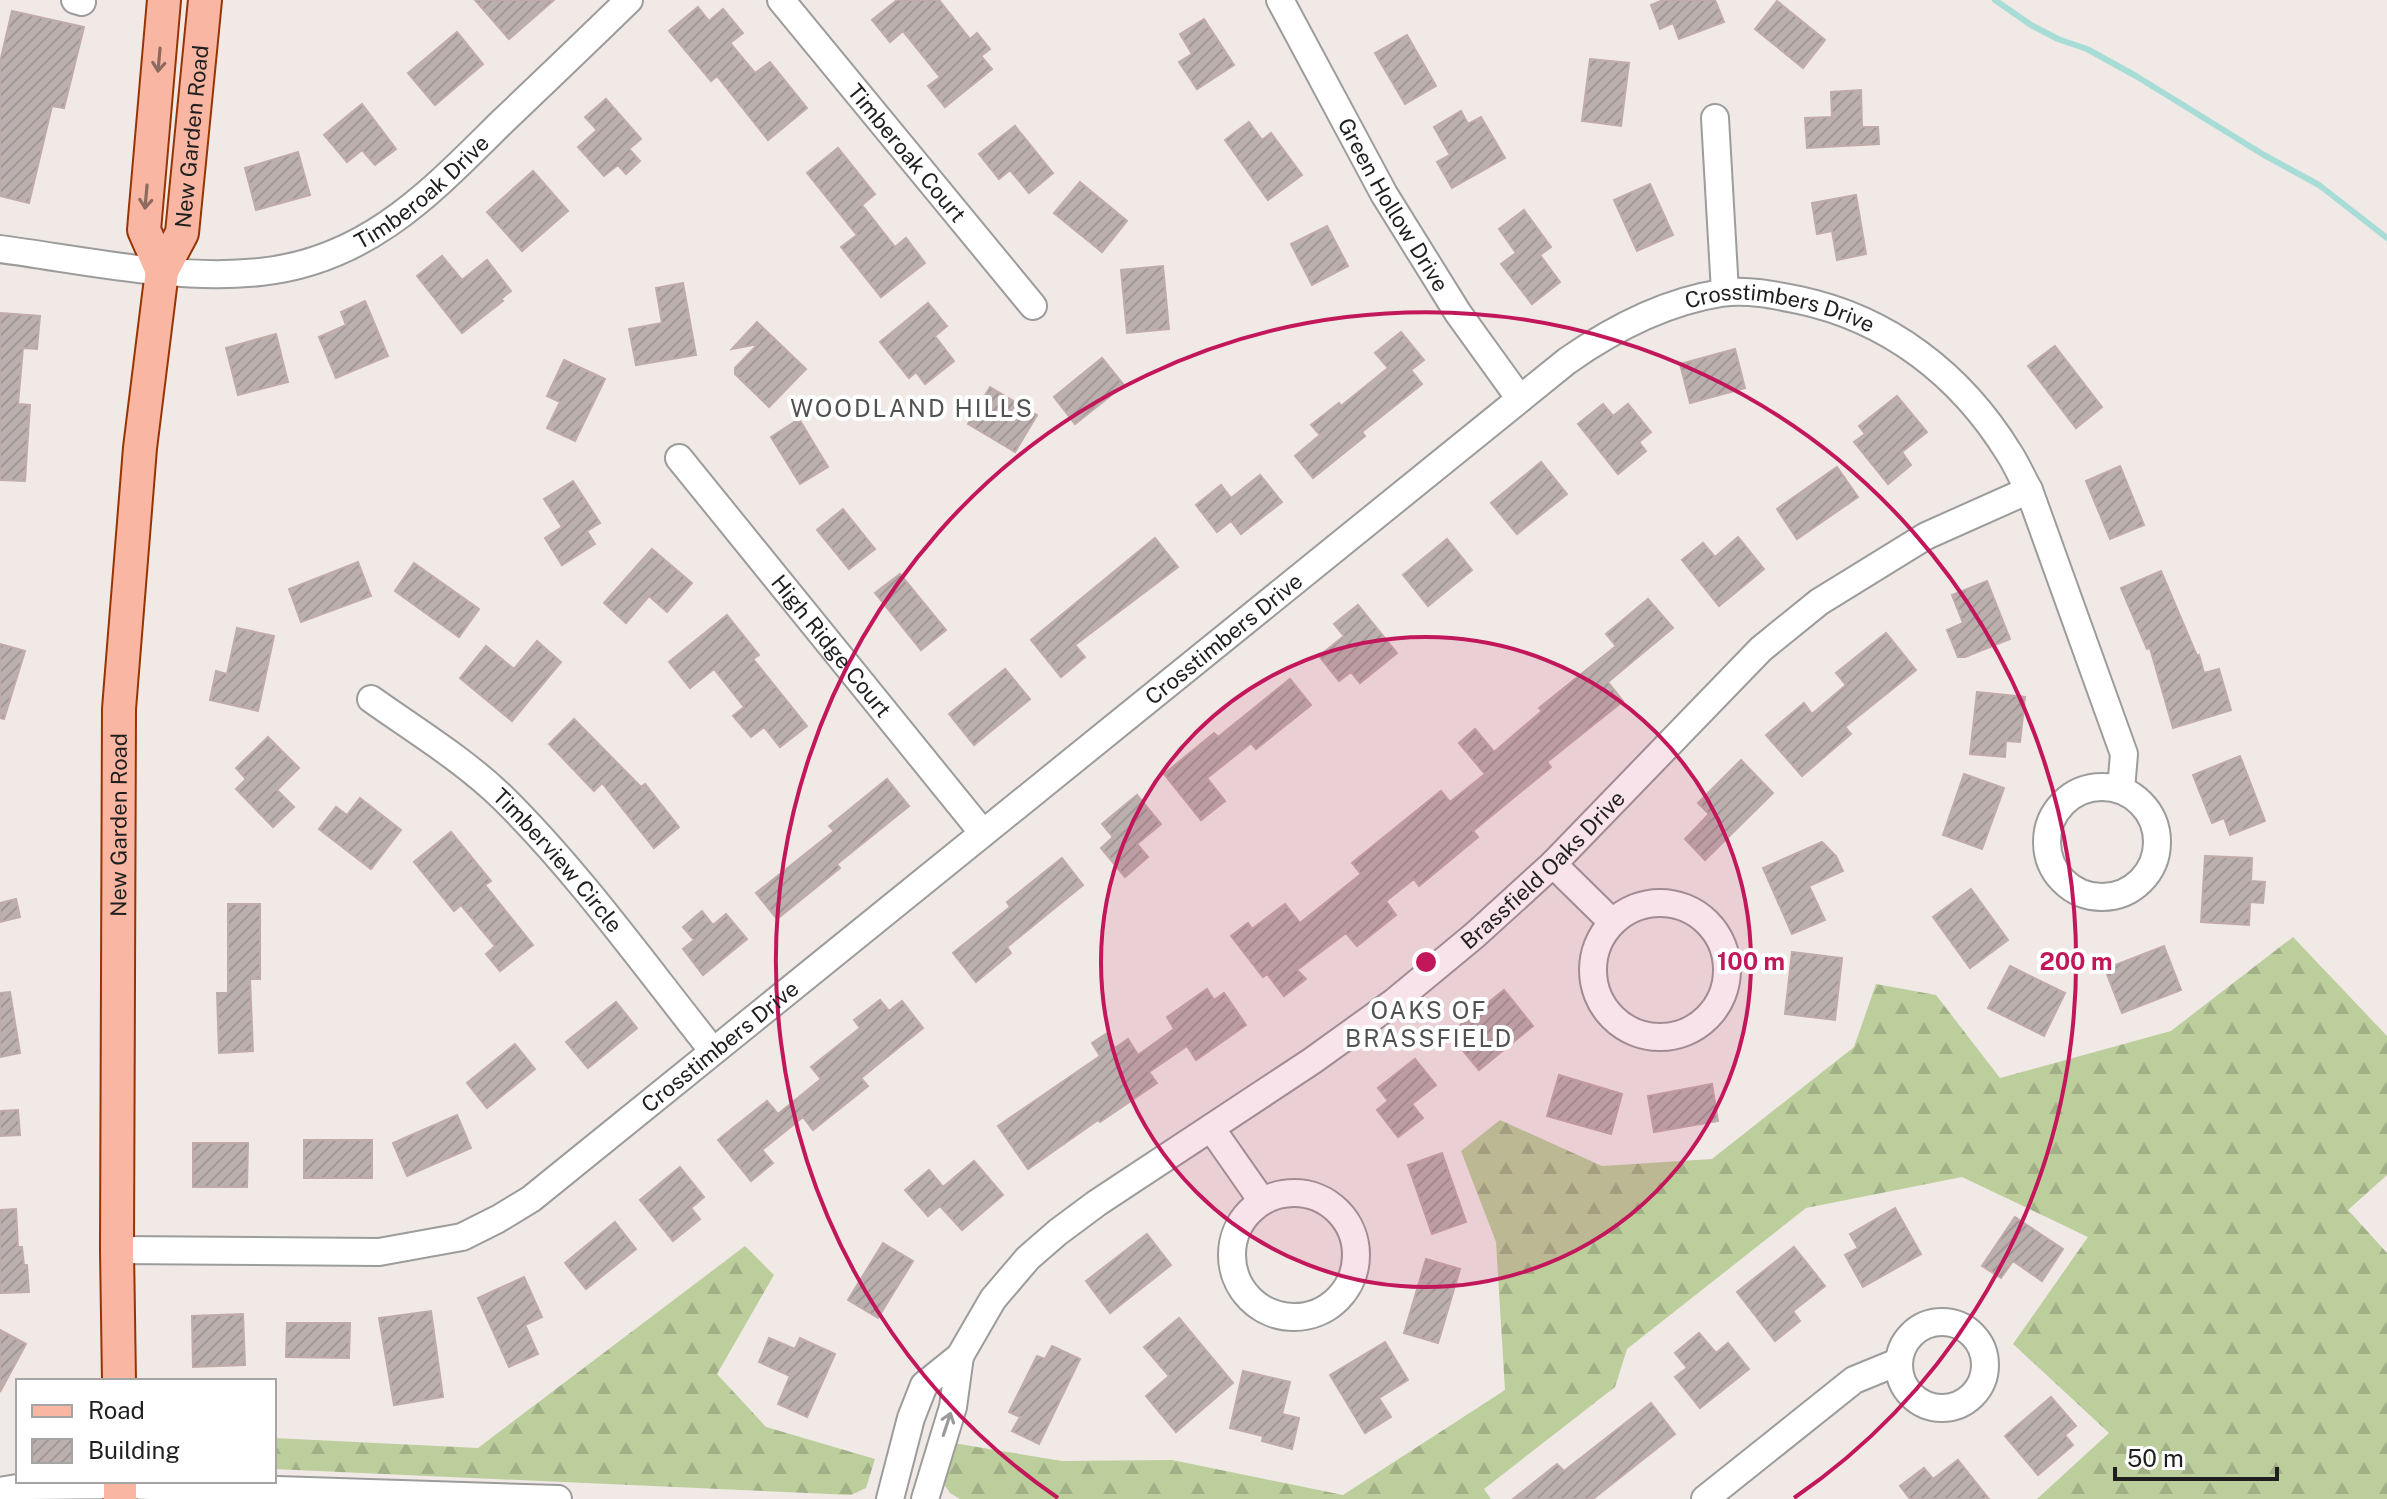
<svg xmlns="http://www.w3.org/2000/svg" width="2387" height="1499" viewBox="0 0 2387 1499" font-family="'Public Sans',sans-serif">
<defs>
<pattern id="forest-firs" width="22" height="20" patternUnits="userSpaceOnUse" patternTransform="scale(2)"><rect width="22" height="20" fill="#bcce9c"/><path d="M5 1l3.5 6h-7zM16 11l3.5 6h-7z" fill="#a1b086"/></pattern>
<pattern id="building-hatch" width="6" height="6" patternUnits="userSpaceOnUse" patternTransform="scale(2)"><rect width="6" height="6" fill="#bcb0af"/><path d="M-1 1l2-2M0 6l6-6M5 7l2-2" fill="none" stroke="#a19796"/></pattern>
</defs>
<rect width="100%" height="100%" fill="#f0e9e6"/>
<!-- forest -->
<path fill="url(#forest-firs)" d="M2293,937L2387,1036V1175L2348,1210L2387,1253V1499H2037L2109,1433L2013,1344L2088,1237L1962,1177L1806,1208L1627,1349L1615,1387L1484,1489L1491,1499H960L950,1493L942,1481L953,1443L1062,1461L1172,1460L1343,1495L1505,1390L1496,1242L1461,1151L1500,1120L1602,1166L1712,1159L1854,1047L1876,984L1936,995L2000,1078L2171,1031Z
M745,1246L774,1275L717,1374L766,1427L875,1459L866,1488L851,1495L274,1469V1438L478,1448Z"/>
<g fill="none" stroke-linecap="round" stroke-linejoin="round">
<!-- stream -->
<path stroke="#a8dcd6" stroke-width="6" d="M1995,0L2031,25L2058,39L2087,49L2136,76L2264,155L2319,185L2387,238"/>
</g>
<!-- building -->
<path fill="url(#building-hatch)" stroke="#c1aba9" stroke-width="2" d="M475,0H554L509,39Z
M897,0H939L970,39L977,33L990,49L981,56L992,69L945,107L928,86L940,77L903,31L890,42L872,20Z
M1663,0H1715L1724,22L1679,39L1673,23L1660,29L1651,5Z
M1777,1L1825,40L1803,68L1755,29Z
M698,7L709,21L723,9L743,33L730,43L755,73L770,62L807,108L768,140L717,76L711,81L669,31Z
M12,11L84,27L64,108L52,106L29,203L0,196V62Z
M1204,19L1234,65L1197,89L1179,62L1192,54L1180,34Z
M457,32L483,64L435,105L408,73Z
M1407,35L1436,86L1405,104L1375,53Z
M1590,59L1629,63L1621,126L1582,121Z
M1861,90L1862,127H1878L1879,144L1807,148L1805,118L1832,117L1831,92Z
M606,99L641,139L629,149L640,161L626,174L618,165L604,176L578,147L597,130L585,117Z
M362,104L396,149L375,165L362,150L347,162L324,135Z
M1461,111L1468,124L1481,117L1505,158L1452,188L1437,162L1450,155L1434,127Z
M1249,122L1262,140L1271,133L1302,175L1268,200L1225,140Z
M1015,126L1053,173L1029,193L1010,170L999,179L979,154Z
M838,148L875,194L862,205L895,247L906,238L925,263L881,297L841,247L857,235L807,173Z
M298,152L310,195L256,210L245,168Z
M533,171L568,211L522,251L487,212Z
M1080,182L1127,221L1102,252L1054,213Z
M1650,184L1673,235L1637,251L1614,200Z
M1856,195L1866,254L1837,260L1832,231L1817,234L1812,203Z
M1524,210L1551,247L1540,255L1560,282L1532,304L1501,264L1516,253L1499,229Z
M1327,226L1348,266L1312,285L1291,244Z
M442,256L462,280L487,260L511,291L501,299L503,301L462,333L417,276Z
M1163,266L1169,329L1127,333L1121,270Z
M683,283L696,355L636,365L629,329L662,323L656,288Z
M365,301L388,356L336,378L319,337L346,325L341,312Z
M928,303L947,326L935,336L954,361L925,384L916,372L909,378L880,342Z
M0,313L40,316L37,349L23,348L18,404L30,405L25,481L0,480Z
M757,322L806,369L769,407L735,374V368L758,344L732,349Z
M1401,332L1424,360L1411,370L1422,384L1362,432L1365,436L1313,478L1295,456L1320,435L1311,425L1339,403L1341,406L1388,368L1375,353Z
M276,334L288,382L238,395L226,348Z
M2055,346L2102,407L2076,428L2028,366Z
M1735,349L1745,388L1690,403L1680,364Z
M1102,358L1124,385L1075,424L1054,397Z
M564,360L605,379L575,441L547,428L560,402L547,396Z
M990,387L1037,415L1015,452L968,424Z
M1897,396L1927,432L1902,452L1911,465L1888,484L1854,442L1865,434L1859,426Z
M1603,404L1613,416L1628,404L1651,432L1639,442L1646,451L1618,474L1578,424Z
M799,419L828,467L800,484L771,437Z
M1541,462L1567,494L1517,534L1491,503Z
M2120,466L2144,525L2110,539L2086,481Z
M1837,467L1858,497L1797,539L1777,509Z
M1260,475L1282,502L1241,534L1231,521L1217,532L1196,505L1221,485L1231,498Z
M573,481L600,523L587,531L595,544L562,565L545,538L562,527L544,499Z
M843,509L875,549L849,569L817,530Z
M1738,537L1764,569L1719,606L1682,560L1703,543L1715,557Z
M1155,538L1178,567L1075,645L1085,657L1061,677L1031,640Z
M1447,539L1472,570L1428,606L1403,575Z
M652,549L692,583L667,612L649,596L626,623L604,603Z
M358,562L371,596L301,622L289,589Z
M414,563L479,609L459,637L395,591Z
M2161,571L2197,656L2199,655L2204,673L2219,669L2231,710L2173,728L2150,648L2147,649L2121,588Z
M900,574L946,630L921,650L875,593Z
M1987,581L2010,639L1965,657H1958L1947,630L1963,623L1952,595Z
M1648,599L1673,628L1608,682L1623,701L1547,762L1551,767L1473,831L1478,837L1419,886L1414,879L1386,901L1396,915L1357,946L1346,933L1297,970L1306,979L1284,996L1267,974L1263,977L1231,936L1248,923L1252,929L1285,904L1300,923L1361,874L1352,863L1441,791L1450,802L1485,774L1459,743L1475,729L1494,752L1542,711L1539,708L1616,646L1606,634Z
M1358,605L1397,653L1360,683L1351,672L1339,681L1319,656L1344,636L1334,624Z
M727,615L759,655L753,659L807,726L780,747L764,727L751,737L733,716L744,707L714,669L690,688L669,662Z
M237,628L274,636L258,711L210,700L216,671L227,674Z
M1886,633L1916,670L1845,727L1851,734L1802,776L1766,735L1804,703L1812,714L1846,685L1836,673Z
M537,641L561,662L512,721L460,678L486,646L514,669Z
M0,644L25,651L4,719L0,718Z
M1005,669L1030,699L974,745L949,714Z
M1290,679L1311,705L1256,749L1251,743L1207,778L1225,801L1201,820L1164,774L1214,733L1218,737Z
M1977,692L2025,697L2020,742L2006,741L2005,757L1970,754Z
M574,719L641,787L645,784L679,827L654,848L602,783L594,791L549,744Z
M268,737L299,768L277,790L294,807L273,827L236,789L246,779L236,768Z
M2240,756L2265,821L2230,835L2224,818L2212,823L2193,775Z
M1741,760L1773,793L1705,860L1685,839L1709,814L1698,803Z
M1964,774L2004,788L1982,849L1943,835Z
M887,779L909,806L837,864L840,868L777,919L756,893L834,831L829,826Z
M1137,795L1161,824L1137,844L1148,857L1125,877L1101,848L1113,837L1102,824Z
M360,798L401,830L371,869L319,829L336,807L347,815Z
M451,832L491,881L485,885L533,945L500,971L486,954L495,946L461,905L454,911L414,862Z
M1822,842L1836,856L1843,871L1809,886L1825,920L1792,934L1763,868Z
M2205,856L2252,858L2251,881L2265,882L2263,903L2250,902L2249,925L2201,922Z
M1062,858L1083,885L1007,947L1011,953L976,982L953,953L1010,907L1007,902Z
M1971,889L2008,940L1970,968L1933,917Z
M16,899L20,917L0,922V903Z
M228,904H260V979H250L253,1051L219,1053L217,993H228Z
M702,911L713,925L726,914L747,939L703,975L683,949L694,940L683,927Z
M2164,946L2181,990L2122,1013L2105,969Z
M1792,952L1842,958L1835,1020L1785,1014Z
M2010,966L2065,993L2044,1036L1988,1008Z
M1207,989L1214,1000L1224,993L1246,1025L1196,1060L1187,1046L1149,1072L1157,1083L1100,1122L1098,1120L1028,1169L998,1126L1100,1056L1092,1043L1106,1034L1115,1048L1128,1039L1138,1055L1174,1029L1167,1017Z
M1504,990L1533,1026L1479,1070L1449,1034Z
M10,992L20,1053L0,1057V993Z
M880,1000L889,1011L902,1001L923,1028L861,1078L868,1086L813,1130L803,1117L762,1150L773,1163L751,1181L718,1140L767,1101L778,1114L821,1079L811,1067L860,1028L854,1020Z
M616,1002L637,1028L588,1068L566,1042Z
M515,1044L535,1069L487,1108L467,1083Z
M1415,1059L1436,1085L1412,1104L1423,1118L1398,1137L1377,1110L1388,1101L1378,1088Z
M1559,1075L1622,1094L1611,1134L1547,1116Z
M1712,1084L1718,1121L1654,1132L1648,1096Z
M18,1110L20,1135L0,1136V1111Z
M457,1115L471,1148L407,1176L393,1143Z
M304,1140H372V1178H304Z
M193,1143H248L247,1187H193Z
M1442,1153L1466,1222L1432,1234L1408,1165Z
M974,1161L1003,1195L962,1230L940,1206L928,1216L905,1190L929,1170L943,1187Z
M680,1167L704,1197L691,1208L700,1219L673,1241L640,1200Z
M1895,1208L1921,1254L1863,1287L1845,1255L1858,1248L1850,1234Z
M16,1209L18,1247H22L24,1265H27L29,1292L0,1293V1210Z
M2015,1217L2063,1249L2042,1281L2013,1261L2001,1278L1982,1266Z
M615,1222L636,1249L586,1289L565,1263Z
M1147,1234L1171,1265L1110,1313L1086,1281Z
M883,1243L913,1261L878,1318L848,1300Z
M1794,1247L1825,1286L1793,1311L1800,1321L1775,1341L1737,1292Z
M1426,1259L1460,1269L1438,1343L1404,1333Z
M524,1277L542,1317L525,1325L538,1354L509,1367L478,1298Z
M431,1311L443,1397L394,1405L379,1318Z
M243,1314L245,1365L193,1367L192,1316Z
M1179,1318L1233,1383L1176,1432L1146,1396L1169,1376L1144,1347Z
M287,1323H350L349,1358L286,1357Z
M0,1330L26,1344L0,1392Z
M1699,1333L1716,1353L1728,1343L1749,1369L1700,1408L1675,1377L1687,1368L1675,1353Z
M769,1338L795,1349L800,1338L835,1354L807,1417L778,1404L790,1376L759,1362Z
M1385,1342L1408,1380L1379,1398L1391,1417L1365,1433L1330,1375Z
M1052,1346L1080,1359L1039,1444L1012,1431L1020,1417L1009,1412L1037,1356L1045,1359Z
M1243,1371L1290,1382L1282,1414L1299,1418L1292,1449L1262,1441L1263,1436L1230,1428Z
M2051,1397L2076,1426L2065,1435L2073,1445L2038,1475L2005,1436Z
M1651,1403L1675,1434L1593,1499H1513L1557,1464L1564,1471Z
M1958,1460L1989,1499H1910L1900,1486L1924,1468L1933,1479Z"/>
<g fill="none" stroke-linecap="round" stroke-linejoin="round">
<!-- minor casing -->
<g stroke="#9c9c9c" stroke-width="30">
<g id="minor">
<path d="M75,0L82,2"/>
<path id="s1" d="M781,0L1033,306"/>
<path id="s2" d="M1280,0L1384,194L1458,313L1520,399"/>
<path d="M1715,118L1725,292"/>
<path id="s3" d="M0,249C83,260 176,281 260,272C367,261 430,193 502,122C544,82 587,41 629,0"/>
<path id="s4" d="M679,458L983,833"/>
<path id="s5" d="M371,699C416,731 464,760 503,798C579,873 646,967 713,1051"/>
<circle cx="2102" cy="842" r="55"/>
<path d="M1553,864L1612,922"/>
<circle cx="1660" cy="970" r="67"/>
<path d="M1211,1128L1262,1201"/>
<circle cx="1294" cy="1255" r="62"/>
<path id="s6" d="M117,1250L379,1252L462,1237L498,1219L531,1199L1567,361C1614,328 1664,302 1721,293C1746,289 1775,295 1799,300C1889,319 1961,375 2009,453C2017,465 2022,478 2029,490L2124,754L2121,789"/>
<circle cx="1942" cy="1365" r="43"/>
<path id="s7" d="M960,1356L993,1299L1028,1258L1058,1232L1097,1203L1312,1061L1394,1002L1475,935L1553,864L1761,649L1819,602L1926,536L2029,490"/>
<path d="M0,1491L29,1486L120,1485L558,1499"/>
<path d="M890,1499L911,1418L924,1385L960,1356L953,1407L925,1499"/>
<path d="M1705,1499L1854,1380L1898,1362"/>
</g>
</g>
<!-- major casing -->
<g stroke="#973404" stroke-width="36">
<g id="major">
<path d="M162,271L144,230L164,0"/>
<path id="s8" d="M119,1381L117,1250L119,709L140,448L162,271L182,233L205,0"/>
<path d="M120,1499V1481"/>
</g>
</g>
<!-- minor -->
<use href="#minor" stroke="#fff" stroke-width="26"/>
<!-- major -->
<use href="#major" stroke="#f9b6a2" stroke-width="32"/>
</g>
<!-- one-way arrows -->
<defs><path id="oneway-shaft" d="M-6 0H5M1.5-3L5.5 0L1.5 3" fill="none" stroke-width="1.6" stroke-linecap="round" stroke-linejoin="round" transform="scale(2)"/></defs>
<g stroke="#8c6a60">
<use href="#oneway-shaft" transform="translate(159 60) rotate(95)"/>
<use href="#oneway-shaft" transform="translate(146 197) rotate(95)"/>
</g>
<use stroke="#9a9a9a" href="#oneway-shaft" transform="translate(947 1424) rotate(-72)"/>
<!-- distance rings -->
<circle cx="1426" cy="962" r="325" fill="#c2185b" fill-opacity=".12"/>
<g fill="none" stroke="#c2185b" stroke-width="4">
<circle cx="1426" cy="962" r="325"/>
<path d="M1058 1498A650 650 0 1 1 1794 1498"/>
</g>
<g text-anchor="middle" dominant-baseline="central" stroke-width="8" stroke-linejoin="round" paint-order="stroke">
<!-- street labels -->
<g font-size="22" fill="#1f1f1f" stroke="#fff">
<text stroke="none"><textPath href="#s8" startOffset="1252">New Garden Road</textPath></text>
<text stroke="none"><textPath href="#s1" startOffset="198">Timberoak Court</textPath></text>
<text stroke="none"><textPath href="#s3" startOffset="446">Timberoak Drive</textPath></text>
<text stroke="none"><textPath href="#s2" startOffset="234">Green Hollow Drive</textPath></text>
<text stroke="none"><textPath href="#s6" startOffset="1988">Crosstimbers Drive</textPath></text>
<text stroke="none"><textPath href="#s6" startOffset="1316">Crosstimbers Drive</textPath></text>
<text stroke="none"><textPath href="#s4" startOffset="242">High Ridge Court</textPath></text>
<text stroke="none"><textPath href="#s8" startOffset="556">New Garden Road</textPath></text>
<text stroke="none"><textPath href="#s5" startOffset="248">Timberview Circle</textPath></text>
<text stroke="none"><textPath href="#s7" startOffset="766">Brassfield Oaks Drive</textPath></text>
<text stroke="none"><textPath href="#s6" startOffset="668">Crosstimbers Drive</textPath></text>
</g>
<!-- neighbourhood labels -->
<g font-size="24" letter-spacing="2" fill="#525252" stroke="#fff">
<text x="912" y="408">WOODLAND HILLS</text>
<text x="1429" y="1010">OAKS OF<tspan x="1429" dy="28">BRASSFIELD</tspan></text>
</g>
</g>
<circle cx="1426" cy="962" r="12" fill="#c2185b" stroke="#fff" stroke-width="4"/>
<g font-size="24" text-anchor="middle" font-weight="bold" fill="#c2185b" stroke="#fff" stroke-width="8" stroke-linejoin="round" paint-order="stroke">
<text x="1751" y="970">100 m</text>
<text x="2076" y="970">200 m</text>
</g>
<!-- legend -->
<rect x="16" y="1379" width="260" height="104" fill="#ffffff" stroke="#a5a5a5" stroke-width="2"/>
<rect x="32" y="1405" width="40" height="12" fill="#f9b6a2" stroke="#a5a5a5" stroke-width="2"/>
<text x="88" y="1419" font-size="24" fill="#1f1f1f">Road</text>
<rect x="32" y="1439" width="40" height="24" fill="url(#building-hatch)" stroke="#a5a5a5" stroke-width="2"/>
<text x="88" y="1459" font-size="24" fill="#1f1f1f">Building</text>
<!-- scale -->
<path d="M2115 1467v12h162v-12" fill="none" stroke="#1f1f1f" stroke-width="4"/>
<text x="2127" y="1467" font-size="24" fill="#1f1f1f" stroke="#ffffff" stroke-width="6" paint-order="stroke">50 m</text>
</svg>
